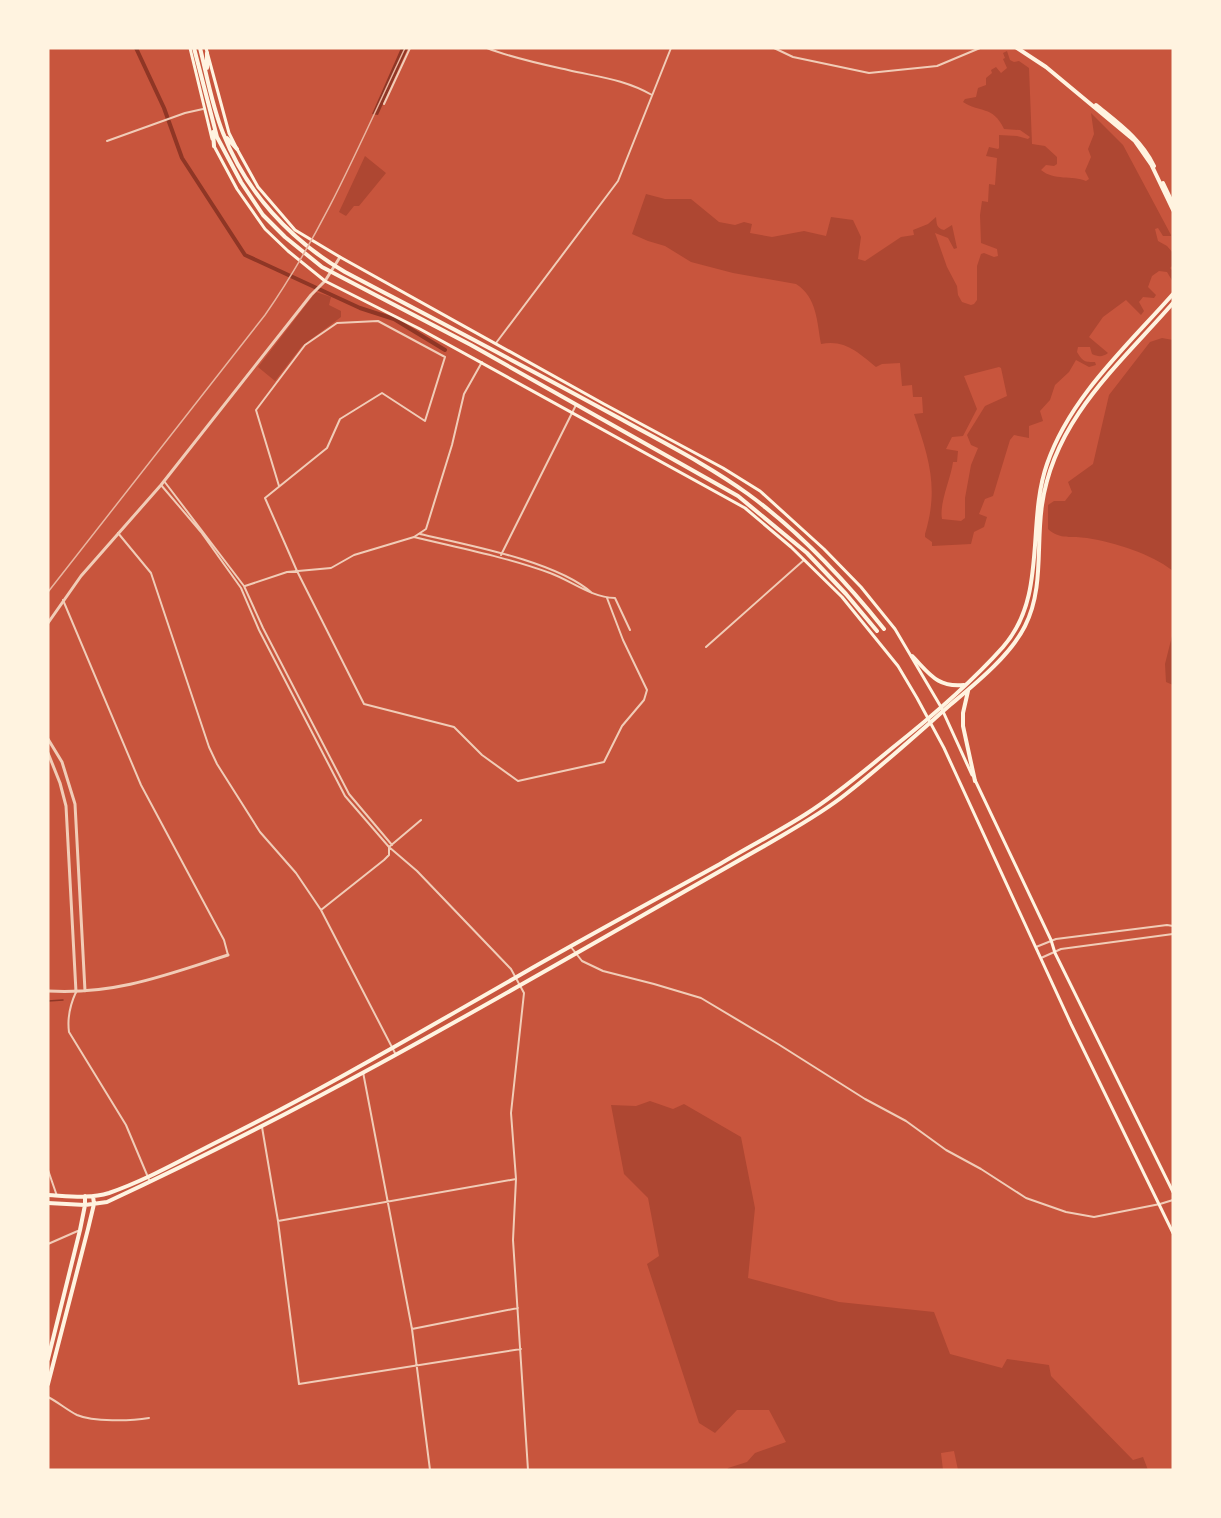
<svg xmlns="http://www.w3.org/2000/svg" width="1221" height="1518" viewBox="0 0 1221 1518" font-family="Helvetica,sans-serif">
<rect width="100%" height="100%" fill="#c8553d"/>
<!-- green -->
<path fill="#ae4732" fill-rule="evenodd" d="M1007,51L1010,60L1014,62L1019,61L1029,68L1032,144L1045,146L1057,157V164L1054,166L1046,165L1041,170C1054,181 1072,175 1086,181L1089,179L1085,171L1091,157L1088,149L1094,134L1091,113L1123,145L1171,235V236H1163L1158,228L1155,229L1158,241L1167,246L1173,253V265L1170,268L1173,271V282L1167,272L1159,271L1152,276L1148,287L1156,295L1154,298L1143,297L1139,302L1144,311L1141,315L1126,300L1103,317L1089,337L1108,353C1103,357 1098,357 1092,354L1090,347H1078L1077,352C1083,362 1085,362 1095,362L1096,365L1089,367L1076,360L1069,372L1055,385L1050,400L1040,411L1043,421L1029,426V438L1014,435L1010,440L993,496L985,499L979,514L987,517L984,527L974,532L971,544L932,546V542L925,537V534C939,488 929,458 914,414L923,413L922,397H913L912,385L902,386L900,363L882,364L876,367C859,353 845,339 821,344C817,322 817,297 796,284L733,273L691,262L665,246L648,241L632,234L646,194L665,199H691L719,222L735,225L744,222L752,224L750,233L772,237L804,231L826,236L831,217L853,220L861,237L858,259L865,261L901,237L914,235L913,230L928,224L936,217C937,224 936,228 944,230L952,225L957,248L954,249L948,238L935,233L947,267L957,286L958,295L962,302L971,305L974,304L977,300V266L981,254L984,253L994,257L998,256L997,249L981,243L980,215L982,201L988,202L989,184L995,185L997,158L986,156L989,147L998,149L999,148V135L1017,136L1028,139L1030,137L1020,130L1004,129C993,105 979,113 963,102L965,99L976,97L978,88L986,85V78L992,73L991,70L996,67L1001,73L1007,68L1003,59L1005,58L1003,53ZM999,367L1001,368L1007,396L985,406L967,435L971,445L978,448L971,465L965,498V518L961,521L942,519C939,503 951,478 953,462H957L958,451L946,449L952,437L963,436L977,409L964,376Z
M365,156L386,173L359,206H354L346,216L339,212Z
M316,292L331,297L329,305L341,311V317L302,346L275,381L258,367Z
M1162,338L1173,340V571C1150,553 1116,543 1087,538C1072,536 1060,540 1048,529V505L1054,501H1065L1072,492L1068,482L1093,464L1109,395L1150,342Z
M1173,632V685L1166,682L1165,664Z
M650,1101L673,1109L684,1104L741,1137L755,1208L748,1278L839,1302L934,1312L950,1354L1002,1368L1007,1359L1049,1365L1051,1376L1133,1460L1143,1457L1148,1470H958L954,1451L941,1453L943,1470H727L728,1468L747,1462L755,1453L786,1442L769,1410H737L715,1433L699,1423L647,1264L659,1256L648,1198L624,1174L611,1105L636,1106Z"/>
<!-- water -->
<path fill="#8f3625" d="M401,48H408L378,115L372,114Z"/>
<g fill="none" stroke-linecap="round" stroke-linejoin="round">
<!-- stream -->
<path stroke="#8f3625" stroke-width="1.5" d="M48,1001L63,1000"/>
<!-- canal -->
<path stroke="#8f3625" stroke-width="4" d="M136,48L164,108L182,158L245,255L360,308L394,319L445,350"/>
<!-- minor -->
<path stroke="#f1ccb7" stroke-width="2" d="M487,48C512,58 541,64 568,70C598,77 624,79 652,95
M774,48L793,57L869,73L937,66L980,48
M384,104L410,48
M107,141L185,113L203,109
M496,343L618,181L671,48
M164,481L244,586L263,628L349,794L392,845
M161,485L201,532L241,588L259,630L345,796L389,847L417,871L511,969L524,993L511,1113L516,1179L513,1240L528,1470
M279,486L256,410L305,345L337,323L378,321L445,357L425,421L382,393L340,419L327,448L265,498L297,571L364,704L454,727L482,755L518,781L604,762L622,726L644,700L647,690L623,640L607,598
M118,533L151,573L209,747L217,764L260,832L296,873L321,910L396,1055
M420,534C467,545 556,561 592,593
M414,537C459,548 506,557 550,573C572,581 590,597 615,598L630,630
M501,555L576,405
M245,586L287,572L331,568L354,555L414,537L426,529L452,445L464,394L482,362
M63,600L141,785L224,940L228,955
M706,647L804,560
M321,910L384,860L389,855V847L421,820
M571,947L582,961L603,971L654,984L701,998L778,1044L865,1099L906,1121L946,1150L981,1169L1026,1198L1066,1212L1094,1217L1160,1204L1173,1200
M1036,947L1056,939L1167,925L1173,926
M1041,958L1061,949L1173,934
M76,992C70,1005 67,1017 69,1032L126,1125L150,1182
M363,1072L412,1329L430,1470
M262,1127L278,1221L299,1384L521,1349
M48,1170L57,1196
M278,1221L516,1179
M48,1244L80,1230
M412,1329L518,1308
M48,1397C58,1402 67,1410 77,1415C93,1422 131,1421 149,1418"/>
<!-- tertiary -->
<path stroke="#f1ccb7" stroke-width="3" d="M48,623L81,576L161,485L311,295L325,281L340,257
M48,739L62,762L75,804L85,991
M48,753L60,783L66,806L76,992
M48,991C115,995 166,975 228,955"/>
<!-- secondary -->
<path stroke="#fff3e0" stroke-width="3" d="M190,48L212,139
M206,48L229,133L237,149L258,187L295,230L340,257L604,404L723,468L760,491L824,549L861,587L895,629L941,707L972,775
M214,146L237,189L265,229L288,251L325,281L420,329L745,508L791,547L842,597L898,666L917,698L944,748L1071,1024L1173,1233
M975,780L1051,940L1055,953L1173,1192"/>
<!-- primary -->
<path stroke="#fff3e0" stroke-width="4" d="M1017,48L1046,67L1135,141L1151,164L1173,210
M1096,105C1118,123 1141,139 1154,166
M1163,183L1173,204
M912,656C929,673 937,688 964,685
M968,691L963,713V726L975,781
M48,1195C68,1196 90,1199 109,1193C147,1180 183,1159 219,1141C322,1090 420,1032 520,975C586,937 653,901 720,864C748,847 778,832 806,814C836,795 863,772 891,749C930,718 970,684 1003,647C1048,596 1026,524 1047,464C1070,397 1127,346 1173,294
M48,1203L85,1205L107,1202C334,1097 549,968 766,845C793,829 821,814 846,794C882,766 916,735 950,705C975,684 1010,656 1025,626C1044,589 1036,545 1042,505C1054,419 1119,365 1173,303
M48,1359L80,1230L85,1205V1196
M48,1384L88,1229L94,1204L93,1196"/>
<!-- trunk -->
<path stroke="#fff3e0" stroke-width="4" d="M194,48L217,137L241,182L263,215L285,237L322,267L471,345L738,496L807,553L846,594L877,631
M200,48C207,76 212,106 223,133C246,192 290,240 345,272C436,320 528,368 619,418C662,442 708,465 748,494C800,532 844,579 884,629
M207,68V53
M213,132L214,146
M227,138L237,149"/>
<!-- rail -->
<path stroke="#e9b49f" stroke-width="1.5" d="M48,592L265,315C323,232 362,139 405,48"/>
</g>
<!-- border -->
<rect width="1221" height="1518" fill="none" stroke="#fff3e0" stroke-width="99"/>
</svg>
